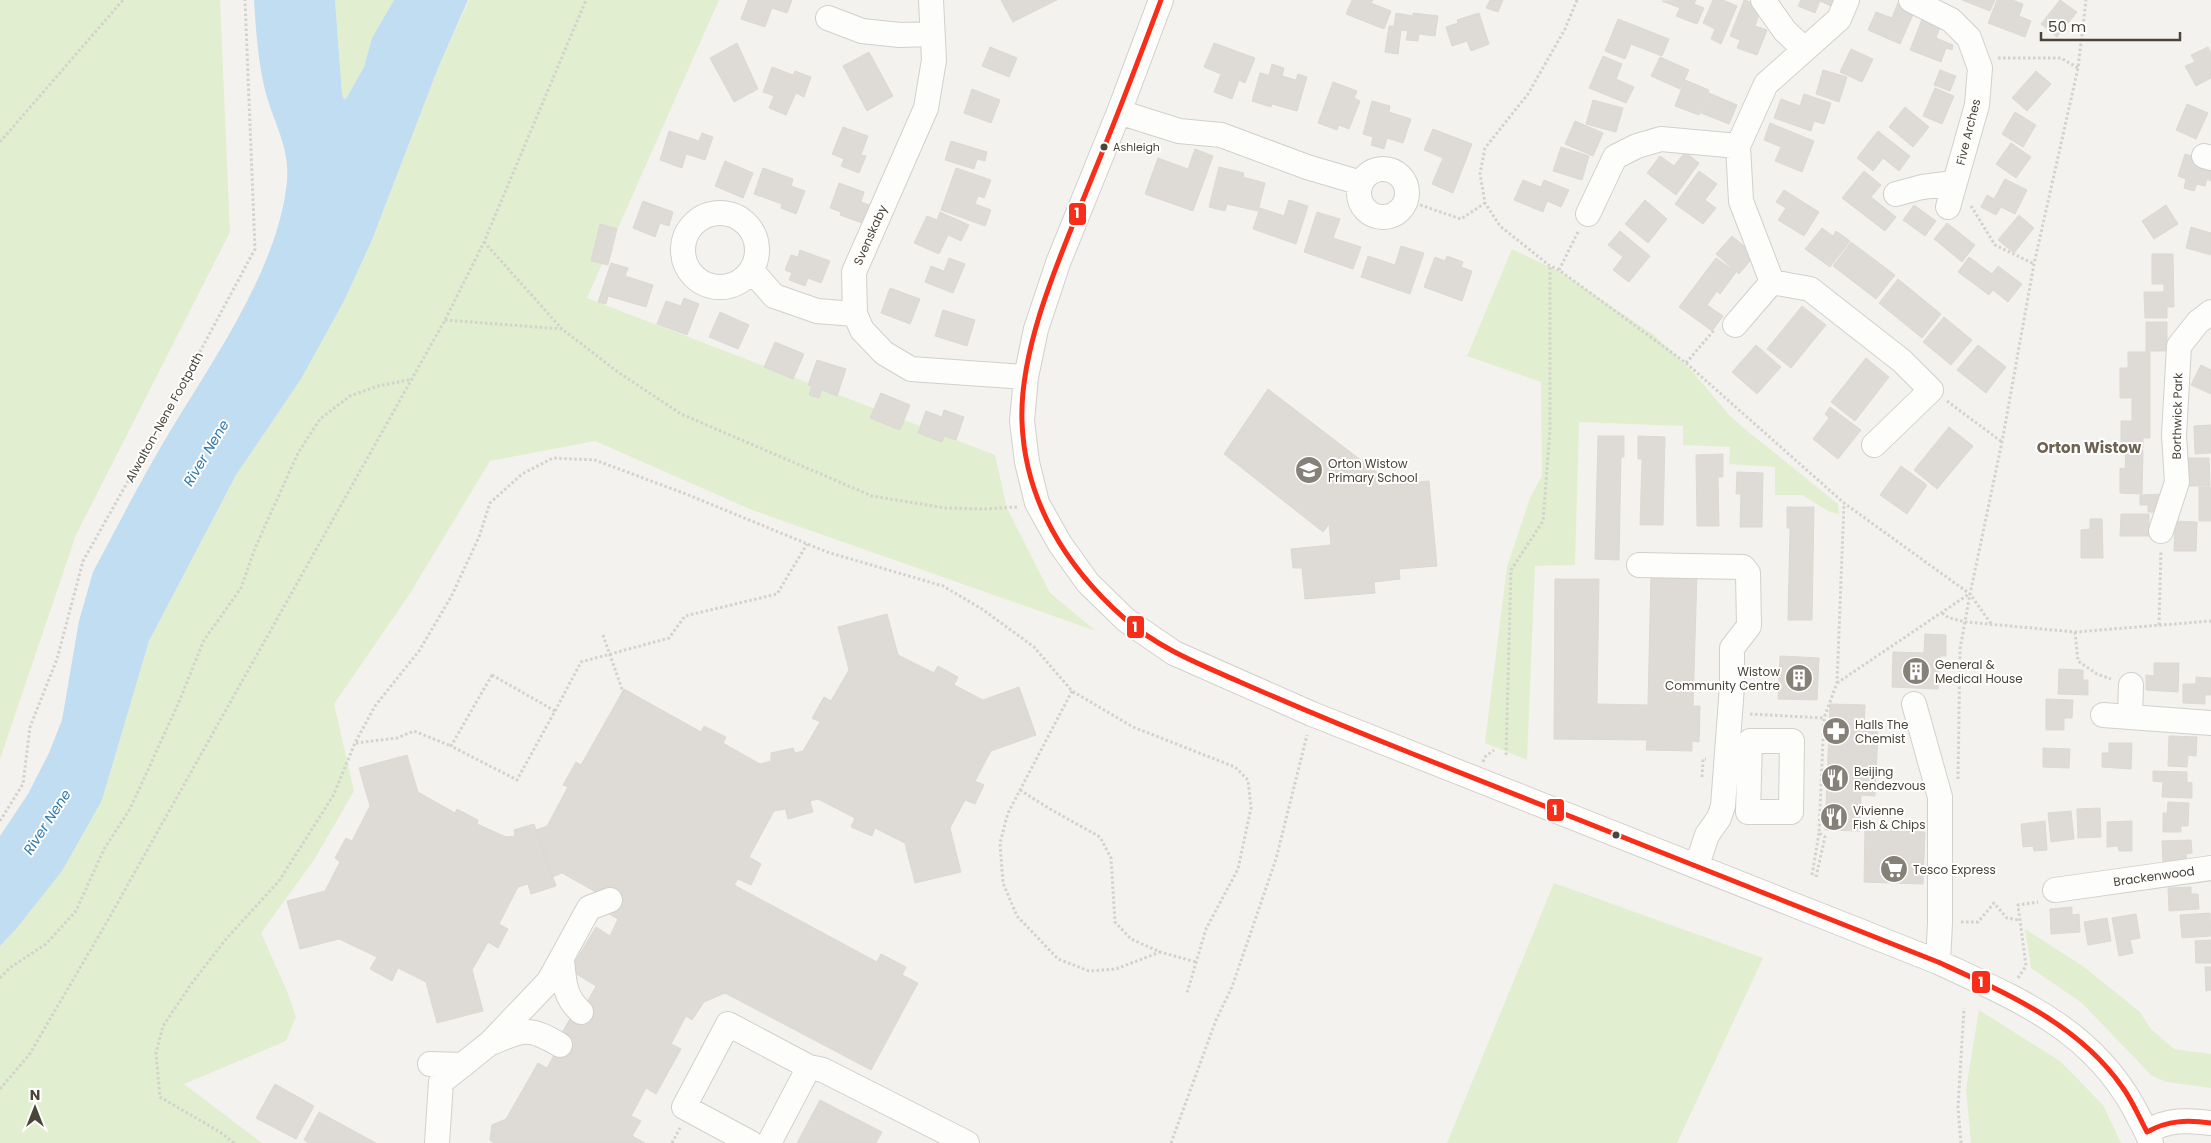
<svg xmlns="http://www.w3.org/2000/svg" width="2211" height="1143" viewBox="0 0 2211 1143" font-family="Poppins,sans-serif">
<rect width="100%" height="100%" fill="#f4f2ee"/>
<!-- green -->
<path fill="#e1eecf" d="M0,0H220L230,232L76,535L0,759Z
M335,0H394L372,38L364,67L346,99L343,98L342,94Z
M469,0H719L587,298L995,455L1007,508L1050,593L1096,631L752,510L595,441L490,461L409,595L334,704L354,791L314,860L261,933L287,991L296,1017L286,1041L184,1084L262,1143H0V946L16,929L102,800L149,641L236,475L301,379L344,301L372,240L438,68Z
M1512,249L1562,273L1654,335L1691,370L1730,416L1746,430L1838,504L1839,514L1828,511L1802,495H1775V467L1729,464L1730,447L1683,445V426L1579,422L1575,565L1535,566L1527,760L1485,743L1507,567L1530,498L1542,476L1541,382L1467,356Z
M1554,883L1763,958L1677,1143H1447Z
M2025,929L2084,967L2140,1012L2150,1028L2174,1049L2211,1054V1088L2167,1082L2152,1076L2082,1003L2031,968Z
M1979,1010L2060,1061L2103,1105L2121,1143H1971L1966,1089Z"/>
<!-- water -->
<path fill="#c0ddf1" d="M254,0H335L342,94L343,98L346,99L364,67L372,38L394,0H468L438,68L372,240L344,301L301,379L236,475L149,641L102,800L62,871L16,929L0,946V836L28,794L49,753L62,720L79,621L93,572C118,525 142,478 169,433C213,360 279,267 287,181C290,146 273,122 265,90C258,60 256,31 254,0Z"/>
<!-- building -->
<path fill="#dedbd6" stroke="#dcd9d4" d="M748,0H792L787,13L772,8L765,27L741,19Z
M1001,0H1057L1013,22Z
M1352,0H1373L1371,3L1391,11L1384,29L1346,14Z
M1490,0H1503L1498,12L1486,8Z
M1696,0L1694,4L1704,8L1697,24L1676,16L1680,8L1662,1Z
M1713,0H1723L1737,6L1721,44L1711,39L1715,29L1703,23Z
M1744,0L1762,6L1755,26L1767,30L1757,55L1737,48L1740,40L1730,36Z
M1801,0H1833L1831,6L1820,1L1815,13L1798,6Z
M1899,0L1916,8L1900,44L1868,30L1876,12L1892,18Z
M1962,0H1995L1990,11Z
M1997,0H2012L2023,4L2019,16L2031,21L2025,37L1988,23Z
M2060,0L2077,12L2057,37L2041,24Z
M1925,12L1943,19L1936,38L1953,45L1952,50L1946,48L1941,62L1910,50Z
M1396,13L1413,16V13L1438,16L1435,36L1419,34L1418,41L1406,40L1408,31L1401,30L1398,54L1385,52L1389,26H1394Z
M1479,13L1489,44L1471,51L1467,41L1452,46L1446,27L1458,23L1457,20Z
M1618,19L1669,39L1662,56L1631,44L1625,59L1605,51Z
M737,43L758,89L734,102L710,58Z
M1214,43L1255,58L1245,83L1239,80L1232,99L1214,92L1221,74L1204,67Z
M990,47L1017,58L1009,77L982,66Z
M2208,47L2211,53V78L2196,86L2185,66L2195,62L2191,55Z
M1851,49L1873,59L1862,82L1840,72Z
M869,52L893,96L867,111L843,66Z
M1603,56L1622,64L1616,79L1634,87L1626,103L1589,88Z
M1660,57L1689,70L1680,89L1651,76Z
M1272,64L1284,68L1282,76L1296,80L1298,74L1307,77L1297,111L1272,104L1271,107L1252,101L1260,73L1269,75Z
M772,67L793,75L795,71L811,77L804,97L796,93L786,115L769,108L774,96L763,92Z
M1823,70L1847,77L1839,102L1816,94Z
M1940,70L1956,76L1950,91L1934,85Z
M2036,71L2051,84L2027,111L2012,98Z
M1685,80L1709,90L1699,115L1675,106Z
M1333,82L1357,91L1354,98L1360,101L1349,129L1339,125L1337,130L1318,123Z
M1935,88L1954,96L1942,124L1923,116Z
M972,89L1000,100L991,123L964,113Z
M1709,93L1737,105L1729,124L1701,113Z
M1804,94L1831,103L1824,124L1814,121L1811,131L1774,118L1781,99L1800,106Z
M1593,100L1623,108L1616,132L1586,124Z
M1372,101L1390,106L1389,112L1411,119L1403,143L1387,138L1384,149L1371,145L1373,137L1363,134Z
M2187,104L2208,113L2196,139L2176,130Z
M1905,107L1929,127L1913,147L1889,127Z
M2015,112L2036,125L2023,147L2002,134Z
M1575,121L1603,133L1593,156L1565,144Z
M1770,123L1814,141L1802,172L1775,161L1781,147L1764,140Z
M843,127L868,136L861,155L866,156L859,173L841,166L844,159L832,154Z
M1433,129L1472,144L1453,193L1432,184L1443,158L1424,150Z
M669,131L699,141L702,133L713,137L705,160L686,154L682,168L660,160Z
M1878,131L1910,156L1899,171L1883,158L1873,171L1857,158Z
M951,141L987,152L985,161L977,159L974,169L945,160Z
M2011,143L2031,157L2016,178L1996,164Z
M1561,147L1589,156L1582,180L1553,171Z
M1195,149L1213,156L1193,211L1145,194L1158,158L1188,169Z
M1685,152L1699,163L1676,195L1647,173L1660,156L1674,166Z
M2185,154L2198,158L2211,169V181L2207,179L2205,186L2197,184L2194,191L2184,188L2186,179L2178,176Z
M725,161L753,173L743,198L715,186Z
M1219,167L1244,173L1243,177L1265,183L1258,211L1227,204L1225,211L1209,207Z
M763,168L793,179L791,186L805,191L796,214L781,208L782,204L754,194Z
M956,168L991,180L984,198L978,196L975,204L991,210L985,226L941,210Z
M1699,171L1717,184L1705,200L1716,208L1703,224L1675,204Z
M1864,171L1881,185L1871,197L1896,217L1885,231L1842,198Z
M2005,179L2027,190L2015,214L2001,207L1996,215L1981,207L1987,195L1994,199Z
M1523,180L1541,187L1544,180L1569,190L1561,207L1547,201L1543,212L1514,200Z
M839,183L864,192L861,202L869,205L862,223L840,215L841,212L830,208Z
M1784,190L1819,212L1804,236L1778,220L1786,208L1776,202Z
M1289,200L1308,206L1296,244L1253,229L1260,208L1284,216Z
M1645,200L1667,219L1648,243L1625,224Z
M643,201L673,212L669,226L660,223L655,237L633,228Z
M1914,205L1936,221L1925,236L1903,220Z
M2166,205L2178,224L2154,239L2142,221Z
M940,212L969,225L961,241L948,235L939,254L914,243L927,216L937,220Z
M1317,212L1340,219L1333,238L1361,247L1353,269L1304,252Z
M2019,215L2034,228L2014,253L1998,240Z
M1947,223L1975,245L1962,262L1934,239Z
M600,224L617,229L608,265L591,261Z
M2191,227L2211,233V255L2186,248Z
M1822,228L1833,236L1836,231L1850,241L1830,267L1805,249Z
M1620,231L1650,256L1629,282L1613,270L1623,257L1608,245Z
M1732,236L1755,255L1739,274L1716,254Z
M1851,242L1895,275L1876,299L1833,266Z
M1401,246L1424,253L1410,294L1361,277L1368,256L1395,265Z
M800,250L830,261L821,283L808,278L805,286L789,280L792,273L785,270L791,255L798,257Z
M2152,254H2173L2174,307H2167V318H2145L2144,292H2164V284H2152Z
M1447,256L1463,262L1461,267L1472,271L1462,301L1424,287L1435,257L1445,261Z
M1969,257L1992,274L1998,266L2022,284L2008,302L1993,290L1989,295L1958,272Z
M949,258L965,264L953,293L925,282L931,266L944,271Z
M1716,258L1736,272L1720,294L1717,291L1707,305L1723,316L1712,331L1679,307Z
M611,263L628,268L625,276L653,285L646,307L608,296L606,304L598,302Z
M1898,279L1941,314L1922,338L1879,303Z
M890,288L920,299L910,324L881,313Z
M684,298L699,304L687,335L657,324L666,301L681,306Z
M1802,306L1826,325L1791,368L1767,349Z
M943,310L975,320L967,346L935,336Z
M720,312L749,325L738,349L709,337Z
M1944,317L1972,340L1951,365L1923,342Z
M2146,322H2167V351H2150V438H2143V448H2121V421H2132V398H2120V368H2128V352H2146Z
M775,342L804,354L793,379L764,367Z
M1756,345L1781,367L1757,394L1732,372Z
M1978,345L2006,367L1986,393L1957,370Z
M1866,358L1889,377L1855,421L1831,402Z
M817,360L846,369L837,396L822,390L819,398L809,395L812,386L808,385Z
M2201,365L2211,370V394L2191,385Z
M1268,389L1383,477L1377,486L1429,481L1437,566L1399,569L1400,579L1374,582L1375,593L1305,599L1302,568H1293L1291,549L1331,545L1329,524L1323,532L1224,454Z
M881,393L910,405L900,430L870,418Z
M1830,407L1861,430L1838,459L1813,439L1829,418L1825,414Z
M944,410L964,417L956,440L944,436L942,442L918,433L926,411L942,417Z
M2211,425V453L2195,454L2194,426Z
M1949,427L1973,446L1937,489L1914,470Z
M1598,436H1624V457H1621L1619,560L1595,559Z
M1638,436L1665,437L1663,525H1640L1642,459H1638Z
M2126,450H2143L2142,494L2120,493V468L2125,469Z
M1723,454V477H1718L1719,526H1697L1696,455Z
M2187,458H2209L2210,486H2188Z
M1901,466L1927,485L1907,514L1880,495Z
M1737,472L1763,473L1762,527H1740L1741,494H1736Z
M2199,487H2211V521H2199Z
M2165,494V512H2148V505H2140V495Z
M1787,507H1814L1812,620H1788L1790,528H1787Z
M2121,514H2149V536H2120Z
M2090,519H2102L2103,558H2081V530L2090,529Z
M2175,521L2197,522L2196,551H2174Z
M1651,572L1697,573L1693,706H1700L1699,742L1692,741V751L1646,750L1647,740L1554,739L1555,579H1599L1597,704L1648,705Z
M887,614L898,655L934,673L938,666L958,677L954,685L983,700L1019,687L1036,735L991,751L975,781L984,785L975,804L965,800L950,828L961,872L915,883L905,843L875,828L872,836L851,827L855,818L818,799L810,801L813,812L788,819L785,807V809L774,811L749,857L761,864L751,885L738,879L734,885L877,962L881,954L906,967L902,975L918,983L871,1070L725,993L704,1002L692,1020L686,1016L671,1044L681,1049L656,1094L646,1088L631,1116L641,1121L632,1136L645,1143H494L490,1140L492,1125L506,1119L538,1063L547,1068L562,1041L559,1038L571,1017L577,1020L596,986L570,970L596,927L610,936L618,919L604,911L610,900L562,873L552,877L536,830L547,826L568,787L563,785L576,762L581,765L624,689L701,732L704,726L726,737L723,743L760,764L771,761V753L793,748L795,753L803,751L820,722L812,718L824,697L831,701L849,670L838,627Z
M1925,634L1946,635V656H1940L1938,689L1892,687L1893,652L1924,653Z
M1780,656L1819,658L1817,700L1778,699Z
M2154,663H2179L2178,692L2146,690V675L2154,676Z
M2059,669L2083,670V680H2088V695L2058,694Z
M2196,677L2211,678V695H2205V704L2183,703V684H2196Z
M2046,699L2073,700L2072,718H2064V730H2046Z
M1830,704L1865,705L1864,731L1878,732L1875,796L1861,795L1860,831L1825,830Z
M2169,736L2197,737L2196,756L2188,755L2187,767L2168,766Z
M2109,743H2132L2131,769L2102,767V753H2109Z
M2043,748L2070,749L2069,768L2043,767Z
M407,755L418,792L455,813L457,809L478,820L477,824L506,837L515,836L514,830L534,824L556,886L531,894L528,884L518,887L499,924L508,929L498,948L488,942L472,970L483,1011L437,1023L426,982L398,968L392,981L370,969L377,957L339,939L300,949L287,901L325,891L340,862L335,858L346,838L352,841L370,806L359,768Z
M2153,771L2187,772V782L2192,783V798L2162,797L2163,782L2153,781Z
M2168,802L2189,803L2188,826H2181V832H2163V813H2167Z
M2100,808L2101,837L2078,838L2077,809Z
M2071,811L2074,839L2051,842L2048,813Z
M2045,821L2047,850L2034,851L2033,846L2023,847L2021,824Z
M2132,821V851H2119L2118,846L2107,847V822Z
M1865,830L1925,832L1923,884L1864,882Z
M2191,840L2192,853L2186,854L2187,864L2163,865L2162,841Z
M2191,887V894H2198L2199,909L2169,911L2168,888Z
M2072,907V915L2079,914L2080,932L2051,934L2050,909Z
M2210,913L2211,936L2182,938L2180,915Z
M2136,914L2140,938L2130,940L2133,953L2119,956L2112,918Z
M2107,918L2111,941L2088,945L2084,922Z
M2211,940V963H2196L2195,941Z
M2205,967H2211V990L2206,991Z
M275,1084L314,1106L296,1139L256,1118Z
M820,1100L882,1132L876,1143H797Z
M319,1112L376,1143H309L304,1140Z"/>
<g fill="none" stroke-linecap="round" stroke-linejoin="round">
<!-- minor casing -->
<g stroke="#d2d0cb" stroke-width="26">
<path id="minor" d="M931,0L934,60L926,108L854,272L855,314L862,330L884,353L911,369L1026,377
M1161,0L1119,112L1058,263L1036,329L1026,377L1022,421L1027,462L1037,503L1060,544L1088,583L1126,620L1174,653L1312,714L1938,962C2017,999 2090,1028 2134,1108C2140,1120 2147,1131 2151,1143
M1763,0L1785,31L1804,49
M1847,0L1839,19L1766,84L1738,146L1741,201L1772,282L1810,289L1902,361L1931,390L1874,445
M1911,0L1951,20L1969,38L1980,68L1977,105L1948,207
M828,18L862,31L900,35L932,34
M1119,112L1179,131L1221,135L1307,167L1361,183
M2204,156L2211,158
M1359 193a24 24 0 1 1 48 0a24 24 0 1 1-48 0Z
M1896,194L1922,187L1954,183
M683 250a37 37 0 1 1 74 0a37 37 0 1 1-74 0Z
M1588,214L1615,157L1637,146L1661,139L1738,146
M752,271L774,296L817,311L855,314
M1735,325L1772,282
M2161,531L2177,482L2174,435L2179,346L2198,322L2211,312
M1639,565L1743,567L1748,573L1749,626L1732,648V686L1723,806L1719,818L1707,835L1697,865
M1914,704L1940,797V923L1938,962
M2103,715L2211,723
M2130,716L2131,685
M1750,741H1792L1791,812H1748Z
M2055,890L2211,868
M562,959C564,981 564,997 581,1012
M494,1042C525,1028 531,1028 560,1045
M430,1064L463,1065
M2147,1132C2167,1119 2188,1120 2211,1123
M437,1143L441,1082L490,1043L549,981L589,908L610,900
M751,1143L684,1107L728,1024L809,1067L823,1070L967,1143
M769,1143L809,1067"/>
</g>
<!-- path -->
<path stroke="#d3d2cc" stroke-width="3" stroke-dasharray="2.5 2.5" stroke-linecap="butt" d="M1577,0L1565,29L1528,94L1485,148L1480,174L1485,203L1500,226L1550,266L1559,270L1686,363L1844,503L1970,594L1992,625
M1998,58H2061L2078,68
M0,142L123,0
M1406,200L1461,219L1485,203
M1971,206L1995,245L2034,264
M484,242L562,329
M1559,270L1578,232
M445,320L562,329L618,372L681,414L872,496L945,508L984,509L1017,507
M1686,363L1715,329
M1947,401L2002,442
M1942,613L1949,618L1966,622L2075,632L2211,621
M2159,625L2161,550
M2075,632L2078,661L2097,674L2111,679
M603,635L623,692
M492,675L555,711L517,780L451,746Z
M1837,683L1969,594
M1072,691L1008,813L1000,843L1003,883L1017,916L1058,959L1089,971L1116,969L1160,952
M555,711L581,662L669,638L685,616L777,594L807,544
M1750,714L1824,718
M356,743L397,738L414,731L451,746
M1506,755L1511,570L1543,521L1550,430V266
M1483,762L1485,757L1494,750
M1702,777L1703,759H1706
M1958,779L1960,649L1970,594L2002,442L2034,264L2078,68L2086,0
M1020,790L1050,809L1100,837L1111,858L1115,922L1131,939L1160,952L1196,962
M0,821L23,784L30,727L57,659L83,561L181,387L255,249L245,0
M1812,875L1819,833
M1816,877L1825,837L1819,833L1824,718L1837,683L1844,503
M1961,922H1978L1994,903L2007,918L2019,920
M0,978L11,967L46,944L76,911L104,849L130,809L178,704L204,640L241,588L255,548L298,453L320,419L350,396L378,386L413,379
M2018,978L2026,966L2018,905L2038,902
M0,1089L29,1055L104,927L445,320L484,242L586,0
M234,1143L220,1132L160,1097L156,1053L163,1026L192,983L226,939L279,881L333,796L355,743L375,706L419,651L451,597L479,537L490,503L522,474L553,458L595,460L686,494L827,552L943,586L982,609L1034,647L1072,691L1133,727L1235,767L1248,780L1251,808L1238,869L1206,929L1187,993
M672,1143L680,1128
M1171,1143L1216,1020L1232,987L1276,859L1307,735
M1961,1143L1958,1107L1964,1008"/>
<!-- minor -->
<use href="#minor" stroke="#fdfdfc" stroke-width="24"/>
<!-- bus-1 casing -->
<g stroke="#fff" stroke-width="9">
<path id="bus-1" d="M1161,0C1139,59 1117,117 1093,175C1064,248 1019,344 1022,422C1025,501 1066,567 1124,618C1158,648 1199,664 1240,682C1297,707 1355,731 1413,754C1588,823 1763,893 1938,962C2006,993 2079,1024 2123,1088C2133,1102 2139,1117 2147,1132
M2147,1132C2168,1120 2188,1120 2211,1123"/>
</g>
<!-- bus-1 -->
<use href="#bus-1" stroke="#f92e18" stroke-width="5"/>
</g>
<!-- icons -->
<defs>
<g id="school-disc" transform="scale(1.4375)"><circle r="9.5" fill="#868178" stroke="#fff"/><path d="M0-5L7-2L0 1L-7-2ZM-4 1L0 2.5L4 1V4Q0 6-4 4Z" fill="#fff"/></g>
<g id="building-disc" transform="scale(1.4375)"><circle r="9.5" fill="#868178" stroke="#fff"/><path d="M-4-6H4V6H1V3H-1V6H-4ZM-2.5-4.3h1.7v1.8h-1.7ZM.8-4.3h1.7v1.8H.8ZM-2.5-1h1.7V.8h-1.7ZM.8-1h1.7V.8H.8Z" fill="#fff"/></g>
<g id="pharmacy-disc" transform="scale(1.4375)"><circle r="9.5" fill="#868178" stroke="#fff"/><path d="M-2-6h4v4h4v4h-4v4h-4v-4h-4v-4h4Z" fill="#fff"/></g>
<g id="restaurant-disc" transform="scale(1.4375)"><circle r="9.5" fill="#868178" stroke="#fff"/><path d="M-5-6h1v4h1v-4h1v4h1v-4h1v5L-1.5 .5V6h-2V.5L-5-1ZM5-6V6H3V1.5H1.5Q1.5-4 5-6Z" fill="#fff"/></g>
<g id="supermarket-disc" transform="scale(1.4375)"><circle r="9.5" fill="#868178" stroke="#fff"/><path d="M-6-5.5h2.5l.6 2H6L4.5 2H-2.5L-4.4-4H-6ZM-1.5 3.2a1.3 1.3 0 1 0 .1 0ZM3 3.2a1.3 1.3 0 1 0 .1 0Z" fill="#fff"/></g>
</defs>
<g fill-rule="evenodd">
<use href="#school-disc" x="1309" y="470"/>
<use href="#building-disc" x="1916" y="671"/>
<use href="#building-disc" x="1799" y="678"/>
<use href="#pharmacy-disc" x="1836" y="731"/>
<use href="#restaurant-disc" x="1835" y="778"/>
<use href="#restaurant-disc" x="1834" y="817"/>
<use href="#supermarket-disc" x="1894" y="869"/>
</g>
<!-- markers -->
<g fill="#4b4439" stroke="#fff" stroke-width="2">
<circle cx="1104" cy="147" r="4.5"/>
<circle cx="1616" cy="835" r="4.5"/>
</g>
<g text-anchor="middle" dominant-baseline="central" stroke-width="4" stroke-linejoin="round" paint-order="stroke">
<!-- bus labels -->
<g font-size="11" fill="#4b4439" stroke="#fff" text-anchor="start">
<text x="1113" y="147">Ashleigh</text>
</g>
<!-- street labels -->
<g font-size="12" fill="#4b4439" stroke="#fff">
<text transform="translate(1968 132) rotate(-76)">Five Arches</text>
<text transform="translate(870 235) rotate(-66)">Svenskaby</text>
<text transform="translate(2177 416) rotate(-89)">Borthwick Park</text>
<text transform="translate(164 417) rotate(-61)">Alwalton-Nene Footpath</text>
<text transform="translate(2154 876) rotate(-8)">Brackenwood</text>
</g>
<!-- poi labels -->
<g font-size="12" fill="#4b4439" stroke="#fff" text-anchor="start">
<text x="1328" y="463">Orton Wistow<tspan x="1328" dy="14">Primary School</tspan></text>
<text x="1935" y="664">General &amp;<tspan x="1935" dy="14">Medical House</tspan></text>
<text x="1780" y="671" text-anchor="end">Wistow<tspan x="1780" dy="14">Community Centre</tspan></text>
<text x="1855" y="724">Halls The<tspan x="1855" dy="14">Chemist</tspan></text>
<text x="1854" y="771">Beijing<tspan x="1854" dy="14">Rendezvous</tspan></text>
<text x="1853" y="810">Vivienne<tspan x="1853" dy="14">Fish &amp; Chips</tspan></text>
<text x="1913" y="869">Tesco Express</text>
</g>
<!-- water labels -->
<g font-size="14" font-style="italic" fill="#2e7ab2" stroke="#fff">
<text transform="translate(206 453) rotate(-59)">River Nene</text>
<text transform="translate(47 822) rotate(-57)">River Nene</text>
</g>
<!-- quarter labels -->
<g font-size="15" font-weight="bold" fill="#6e6250" stroke="#fff">
<text x="2089" y="447">Orton Wistow</text>
</g>
</g>
<g stroke="#fff" stroke-width="2">
<rect x="1068" y="202" width="19" height="24" rx="5" fill="#f92e18"/>
<rect x="1126" y="615" width="19" height="24" rx="5" fill="#f92e18"/>
<rect x="1546" y="798" width="19" height="24" rx="5" fill="#f92e18"/>
<rect x="1971" y="970" width="20" height="24" rx="5" fill="#f92e18"/>
</g>
<g font-size="14" text-anchor="middle" font-weight="bold" fill="#fff">
<text x="1077" y="218">1</text>
<text x="1135" y="632">1</text>
<text x="1555" y="815">1</text>
<text x="1981" y="987">1</text>
</g>
<!-- north arrow -->
<g transform="translate(35 1108)" stroke="#ffffff" stroke-width="4" paint-order="stroke">
<path d="M0-4L9 19L0 12L-9 19Z" fill="#4b4439"/>
<text y="-8" font-size="14" font-weight="bold" text-anchor="middle" fill="#4b4439">N</text>
</g>
<!-- scale -->
<path d="M2041 32v8h139v-8" fill="none" stroke="#4b4439" stroke-width="2.5"/>
<text x="2048" y="32" font-size="15" fill="#4b4439" stroke="#ffffff" stroke-width="4" paint-order="stroke">50 m</text>
</svg>
